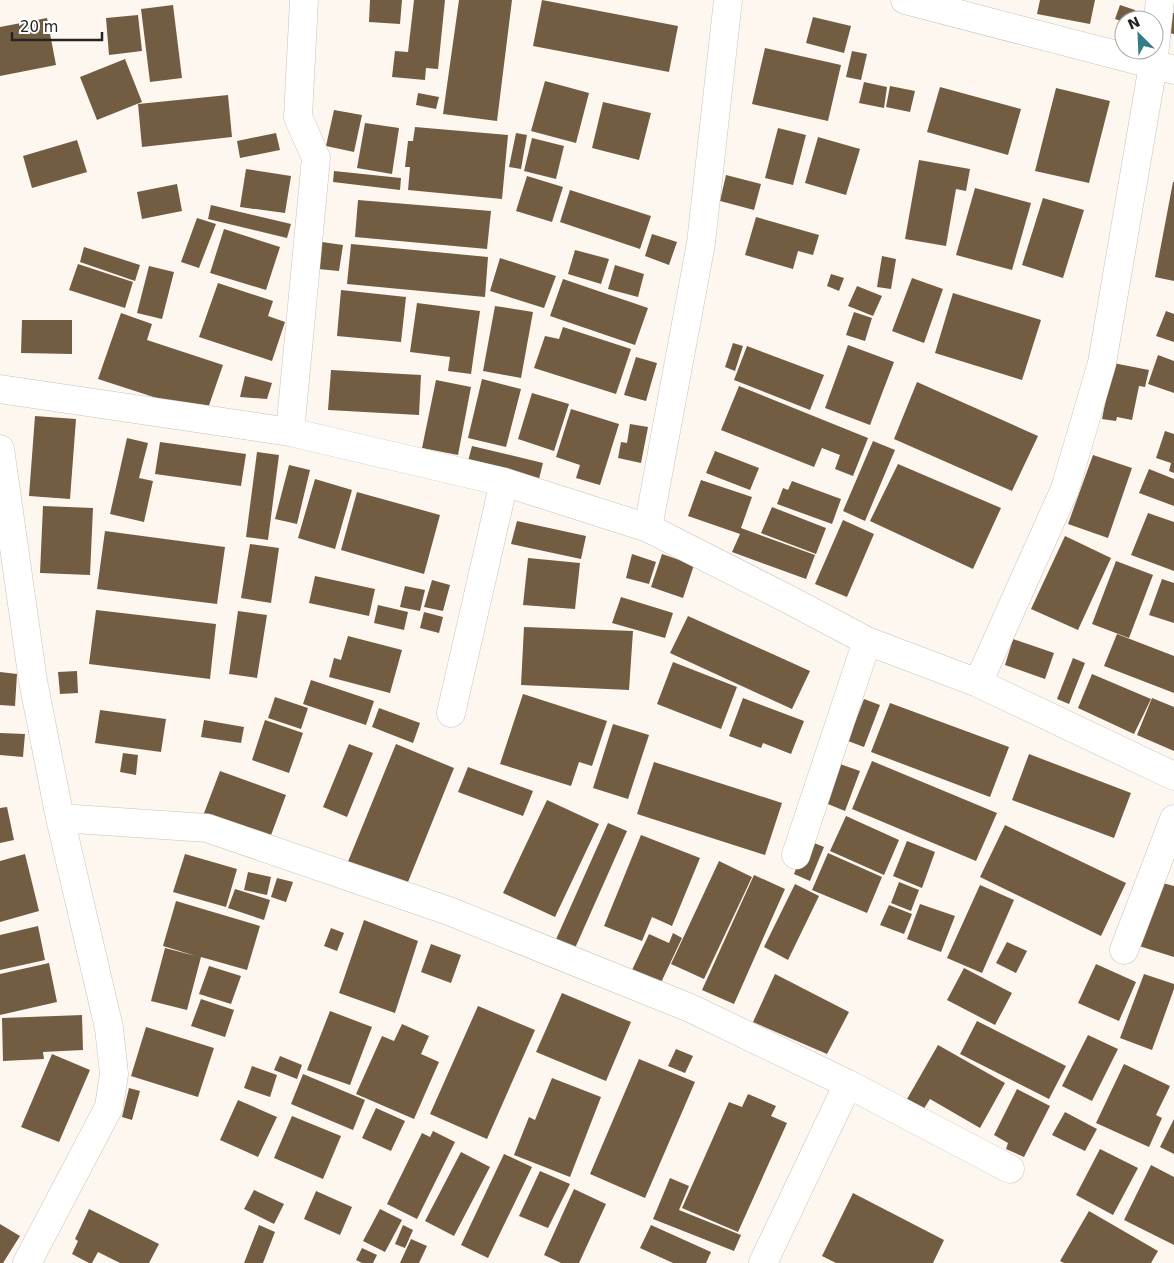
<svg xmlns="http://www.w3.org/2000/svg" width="1174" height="1263" viewBox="0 0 1174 1263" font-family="'DejaVu Sans',sans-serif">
<rect width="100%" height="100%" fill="#fef7f0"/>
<!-- building -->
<path fill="#725d43" d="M370,0H402L400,24L369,22Z
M414,0H445L438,69L426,68L425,80L392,77L395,51L408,52Z
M459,0H512L497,121L443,114Z
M542,0L678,26L669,72L533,46Z
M1040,0H1095L1090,24L1037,14Z
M173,5L182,78L150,82L141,9Z
M1120,5L1135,10L1132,20H1124V22L1115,19Z
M1173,13H1174V34L1168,33Z
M138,15L142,51L109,55L106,18Z
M813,17L851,26L844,53L806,43Z
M47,18L56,65L0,76V27Z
M765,48L841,65L828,121L752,104Z
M852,51L867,54L861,80L846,77Z
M125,59L142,102L97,120L80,77Z
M545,81L589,93L576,143L531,131Z
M864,82L887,87L884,108L859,103Z
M890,86L915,91L910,112L886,107Z
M940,87L1021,109L1008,155L927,132Z
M1056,88L1110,101L1089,183L1035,171Z
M418,93L439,97L436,109L416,105Z
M228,95L232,137L142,147L138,104Z
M603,102L651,113L639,160L592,148Z
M334,110L362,115L354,152L326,146Z
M365,123L399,128L392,174L357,168Z
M415,127L508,135L502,199L408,190L410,167H405L408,141H413Z
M778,128L806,135L793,185L765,178Z
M276,133L280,150L240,158L237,141Z
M516,133L527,135L521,169L509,167Z
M818,137L860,149L846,195L805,183Z
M532,138L564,146L556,179L524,171Z
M77,140L87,172L32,188L23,156Z
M919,160L970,169L966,191L956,189L946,246L905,239Z
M246,169L291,176L285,213L240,207Z
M334,171L401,178L400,190L333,182Z
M726,175L761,184L754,210L720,201Z
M527,176L563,187L552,222L516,211Z
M1173,182H1174V281L1155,277Z
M177,184L182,211L142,219L137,192Z
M975,188L1031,203L1012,270L956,255Z
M570,190L651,216L640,249L560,222Z
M1043,198L1084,210L1063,278L1022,265Z
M358,200L491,211L487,249L355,237Z
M211,205L291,224L287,238L208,219Z
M756,217L819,235L813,255L798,251L793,269L745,255Z
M197,218L216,224L199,268L181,262Z
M224,229L280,247L266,290L210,273Z
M652,234L677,242L669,265L645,256Z
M322,242L343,245L339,271L318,269Z
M351,244L488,257L485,297L347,284Z
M84,247L140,265L135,281L80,262Z
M575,250L609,259L601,284L568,274Z
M882,256L896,259L891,289L877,287Z
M500,258L556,276L544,308L490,291Z
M78,264L133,282L125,308L69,290Z
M615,265L644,274L638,297L608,289Z
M149,266L174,272L162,319L137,313Z
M831,274L844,278L839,291L827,286Z
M912,278L943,289L924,343L892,331Z
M563,279L648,308L635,345L550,316Z
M218,283L273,301L268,316L285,322L272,361L199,337Z
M857,286L882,296L873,316L848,306Z
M341,290L406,297L401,342L337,336Z
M953,293L1041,320L1022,380L935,353Z
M417,303L480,311L471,374L448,371L450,357L410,352Z
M495,306L533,312L521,378L483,371Z
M1166,311L1174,314V342L1156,336Z
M854,312L872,318L865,341L846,335Z
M121,313L152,324L147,340L223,365L206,414L98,379Z
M22,320H72V354L21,353Z
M563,327L631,349L616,394L534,368L545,336L559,339Z
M733,343L743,346L735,371L725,367Z
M848,345L894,362L870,425L825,408Z
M747,346L824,375L810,410L734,380Z
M1158,355L1174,361V393L1148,384Z
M636,357L657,363L646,401L624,395Z
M1113,363L1149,370L1145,387L1139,386L1132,420L1117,417L1116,421L1102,419Z
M331,370L421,375L419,415L328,410Z
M245,376L272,383L267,399L240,397Z
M482,379L521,389L506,447L468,438Z
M436,380L471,387L458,455L422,448Z
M917,382L1038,436L1012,491L894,439Z
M739,386L868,438L853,476L835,469L840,455L822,448L814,467L721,430Z
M532,393L569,404L554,451L518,439Z
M571,409L619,424L600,485L576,478L580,465L556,457Z
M35,416L76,419L70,499L29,496Z
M630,424L648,427L641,463L618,458L621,442L627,443Z
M1165,431L1174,434V473L1169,471L1171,463L1156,458Z
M127,438L148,443L139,478L153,481L144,522L110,514Z
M873,441L895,450L865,521L843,511Z
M160,442L246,454L241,486L155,474Z
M472,446L543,463L538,483L467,465Z
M715,451L759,468L750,490L706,473Z
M257,452L279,455L268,540L246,537Z
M1093,455L1132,468L1108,538L1068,524Z
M898,464L1001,508L973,569L870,521Z
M289,465L310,470L297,524L275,519Z
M1149,469L1174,479V506L1139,493Z
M315,479L352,490L335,549L298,538Z
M701,480L752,497L741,528L815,555L806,579L732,552L740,534L688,516Z
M792,481L841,499L832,524L777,504L783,488L788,490Z
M357,492L440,515L424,574L341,550Z
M43,506L93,508L90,575L40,573Z
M772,507L826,528L816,554L761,533Z
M1148,513L1174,522V571L1131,555Z
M843,520L874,534L847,597L815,584Z
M517,521L586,536L581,559L511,544Z
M105,531L225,547L217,604L97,589Z
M1065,536L1111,558L1078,630L1031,609Z
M250,544L279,548L271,603L241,598Z
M632,554L656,562L649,584L626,578Z
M662,554L694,565L683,598L651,587Z
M528,558L580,563L575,609L523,605Z
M1116,561L1153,575L1129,638L1092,624Z
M315,576L375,589L369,616L309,603Z
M1162,579L1174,583V623L1149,615Z
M432,580L450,585L443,611L424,607Z
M405,586L425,590L420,611L400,607Z
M621,597L673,613L665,638L612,623Z
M378,605L408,612L404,630L374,623Z
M96,610L216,624L210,679L89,664Z
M238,611L267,615L257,678L229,674Z
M424,612L443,617L439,633L420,628Z
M688,616L810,671L792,709L670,653Z
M524,627L633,631L629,690L521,685Z
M1117,634L1174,656V693L1104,666Z
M348,636L402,650L390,693L329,677L334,658L341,660Z
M1013,639L1054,653L1045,679L1005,665Z
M1073,658L1085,663L1069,704L1057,699Z
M673,662L737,687L721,729L657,704Z
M77,671L78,693L60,694L58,672Z
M0,672L17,674L15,706L0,705Z
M1092,674L1151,699L1134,734L1078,708Z
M311,680L374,701L366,725L303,704Z
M523,694L607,721L592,766L579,762L571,786L500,764Z
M275,697L308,708L301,729L268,718Z
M743,698L804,721L791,754L763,743L761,748L729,736Z
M1152,698L1174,707V751L1137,735Z
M864,699L880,705L864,747L848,741Z
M890,703L1009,747L990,797L871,752Z
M379,708L420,723L413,743L372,727Z
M100,710L166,719L161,752L95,743Z
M204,720L244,727L241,743L201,737Z
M265,720L303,733L289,773L252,760Z
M613,724L649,735L628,799L593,788Z
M0,733L25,734L23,757L0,755Z
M349,744L373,753L347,817L323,807Z
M396,744L454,768L406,887L347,864Z
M123,753L138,755L136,775L120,772Z
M1029,754L1131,793L1114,838L1012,800Z
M872,761L997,813L976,861L852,809Z
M654,762L782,803L765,855L637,814Z
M837,763L860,771L845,811L823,802Z
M468,767L533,791L523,816L458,792Z
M220,771L286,795L267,846L201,821Z
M547,800L599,824L555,917L503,893Z
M7,807L14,840L0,843V808Z
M846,816L899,840L884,875L830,851Z
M608,823L627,831L572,955L553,946Z
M1005,825L1126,883L1101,936L980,877Z
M641,835L700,858L672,926L652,917L642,941L604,926Z
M807,840L824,847L810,881L794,874Z
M907,841L935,852L922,888L893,876Z
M828,853L882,877L867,913L812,890Z
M25,854L39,911L0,922V861Z
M185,854L237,869L226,907L173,892Z
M719,861L752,877L704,979L671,964Z
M248,872L271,877L267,895L244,890Z
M754,875L785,889L734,1004L702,990Z
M277,878L293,882L286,902L271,897Z
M899,882L919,890L911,911L891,903Z
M1159,882L1174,886V957L1139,946Z
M795,884L819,896L788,960L764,947Z
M980,885L1014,900L982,973L947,958Z
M235,889L270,900L264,920L228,908Z
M176,901L260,926L247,970L201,957L187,1010L151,1001L165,948L196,956L163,946Z
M920,904L955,916L941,952L907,939Z
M889,905L912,914L904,934L880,925Z
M364,920L418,941L395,1013L339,993Z
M38,926L45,960L0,970V935Z
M331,928L344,933L337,951L324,946Z
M673,933L682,938L657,991L632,970L649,934L669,943Z
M1007,942L1027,951L1016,973L996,963Z
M431,944L461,955L451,983L421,972Z
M49,963L57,1002L0,1015V974Z
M1096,964L1136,982L1119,1021L1078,1003Z
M209,966L241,976L231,1004L199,994Z
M964,968L1012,993L995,1025L947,1000Z
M775,974L849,1012L827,1054L753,1022Z
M1144,974L1174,984V989L1152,1050L1120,1038Z
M562,993L631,1022L606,1081L536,1052Z
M201,999L234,1010L225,1037L191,1026Z
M478,1006L535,1030L487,1139L430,1114Z
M330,1011L372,1027L350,1085L307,1070Z
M82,1015L83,1050L43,1052L44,1059L3,1061L2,1018Z
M977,1021L1066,1066L1049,1099L960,1054Z
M402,1024L429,1036L421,1054L439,1062L414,1119L356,1094L382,1036L394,1041Z
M146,1027L214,1048L198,1097L131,1076Z
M1088,1035L1118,1049L1092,1101L1062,1086Z
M938,1045L1005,1083L980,1128L930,1099L920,1115L903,1106Z
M676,1049L693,1056L685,1073L668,1066Z
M52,1054L90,1070L59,1142L21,1127Z
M280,1056L302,1065L297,1079L274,1070Z
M639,1059L695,1082L645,1198L590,1174Z
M1124,1064L1170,1086L1156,1115L1162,1118L1149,1147L1096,1123Z
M252,1066L277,1075L270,1097L244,1088Z
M303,1074L365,1100L353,1130L291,1104Z
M552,1078L601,1097L570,1177L514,1155L529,1117L535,1120Z
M129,1088L140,1091L132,1120L122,1117Z
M1017,1089L1050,1106L1024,1157L1006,1149L1008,1143L994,1135Z
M748,1094L776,1106L771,1116L787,1123L738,1232L682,1208L729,1102L742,1107Z
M238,1100L277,1117L258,1157L220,1140Z
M376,1108L405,1121L391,1151L362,1138Z
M1065,1112L1097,1129L1085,1151L1052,1135Z
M292,1116L341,1136L323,1179L274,1158Z
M1174,1119V1154L1160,1147Z
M433,1131L455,1142L417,1219L387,1204L422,1133L430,1137Z
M1100,1149L1138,1168L1113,1215L1076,1195Z
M461,1152L490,1167L454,1236L425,1221Z
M504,1154L532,1167L488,1258L461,1245Z
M1151,1165L1174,1177V1245L1124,1220Z
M540,1171L570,1184L548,1228L519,1216Z
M670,1178L689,1186L679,1210L741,1235L734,1251L653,1219Z
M574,1189L606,1204L579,1263H561L544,1255Z
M254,1190L284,1204L274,1224L244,1209Z
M316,1191L352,1207L340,1235L304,1219Z
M853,1193L944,1240L933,1263H836L822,1256Z
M89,1209L159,1244L149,1263H120L98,1252L92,1263H89L72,1254L78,1241L75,1239Z
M380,1209L402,1220L385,1252L363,1241Z
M1089,1211L1158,1251L1151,1263H1064L1060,1261Z
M0,1224L20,1236L3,1263H0Z
M259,1225L275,1232L263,1263H244Z
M403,1225L413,1230L405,1248L395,1244Z
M651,1225L711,1252L706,1263H673L640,1248Z
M411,1239L427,1246L419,1263H400Z
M362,1248L377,1255L373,1263H362L356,1260Z"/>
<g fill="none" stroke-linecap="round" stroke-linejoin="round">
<!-- street casing -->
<g stroke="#c8c2bb" stroke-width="29">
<path id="street" d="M0,389L290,432L504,482L648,528L786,598L867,641L978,683L1174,776
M290,432L316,158L298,117L304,0
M0,449L33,681L60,818L109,1028L114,1074L109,1107L27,1263
M648,528L701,243L728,0
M978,683L1065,489L1102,363L1153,65L1160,0
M451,713L504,482
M60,818L207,828L449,911L690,1008L848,1084L1010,1169
M796,855L867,641
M1124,950L1174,819
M763,1263L848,1084"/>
</g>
<!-- secondary casing -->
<g stroke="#c8c2bb" stroke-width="29">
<path id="secondary" d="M905,0L1174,70"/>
</g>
<!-- street -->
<use href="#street" stroke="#fff" stroke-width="28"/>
<!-- secondary -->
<use href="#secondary" stroke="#fff" stroke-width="28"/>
</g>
<!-- north arrow -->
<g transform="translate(1139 35) rotate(336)"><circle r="24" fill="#ffffff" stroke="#a8a7a6"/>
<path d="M0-4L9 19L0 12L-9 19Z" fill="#367c88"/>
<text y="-8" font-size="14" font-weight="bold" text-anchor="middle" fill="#262421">N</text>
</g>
<!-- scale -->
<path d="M12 32v8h90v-8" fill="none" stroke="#262421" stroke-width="2.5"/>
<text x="20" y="32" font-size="15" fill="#262421" stroke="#ffffff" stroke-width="4" paint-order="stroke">20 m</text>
</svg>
